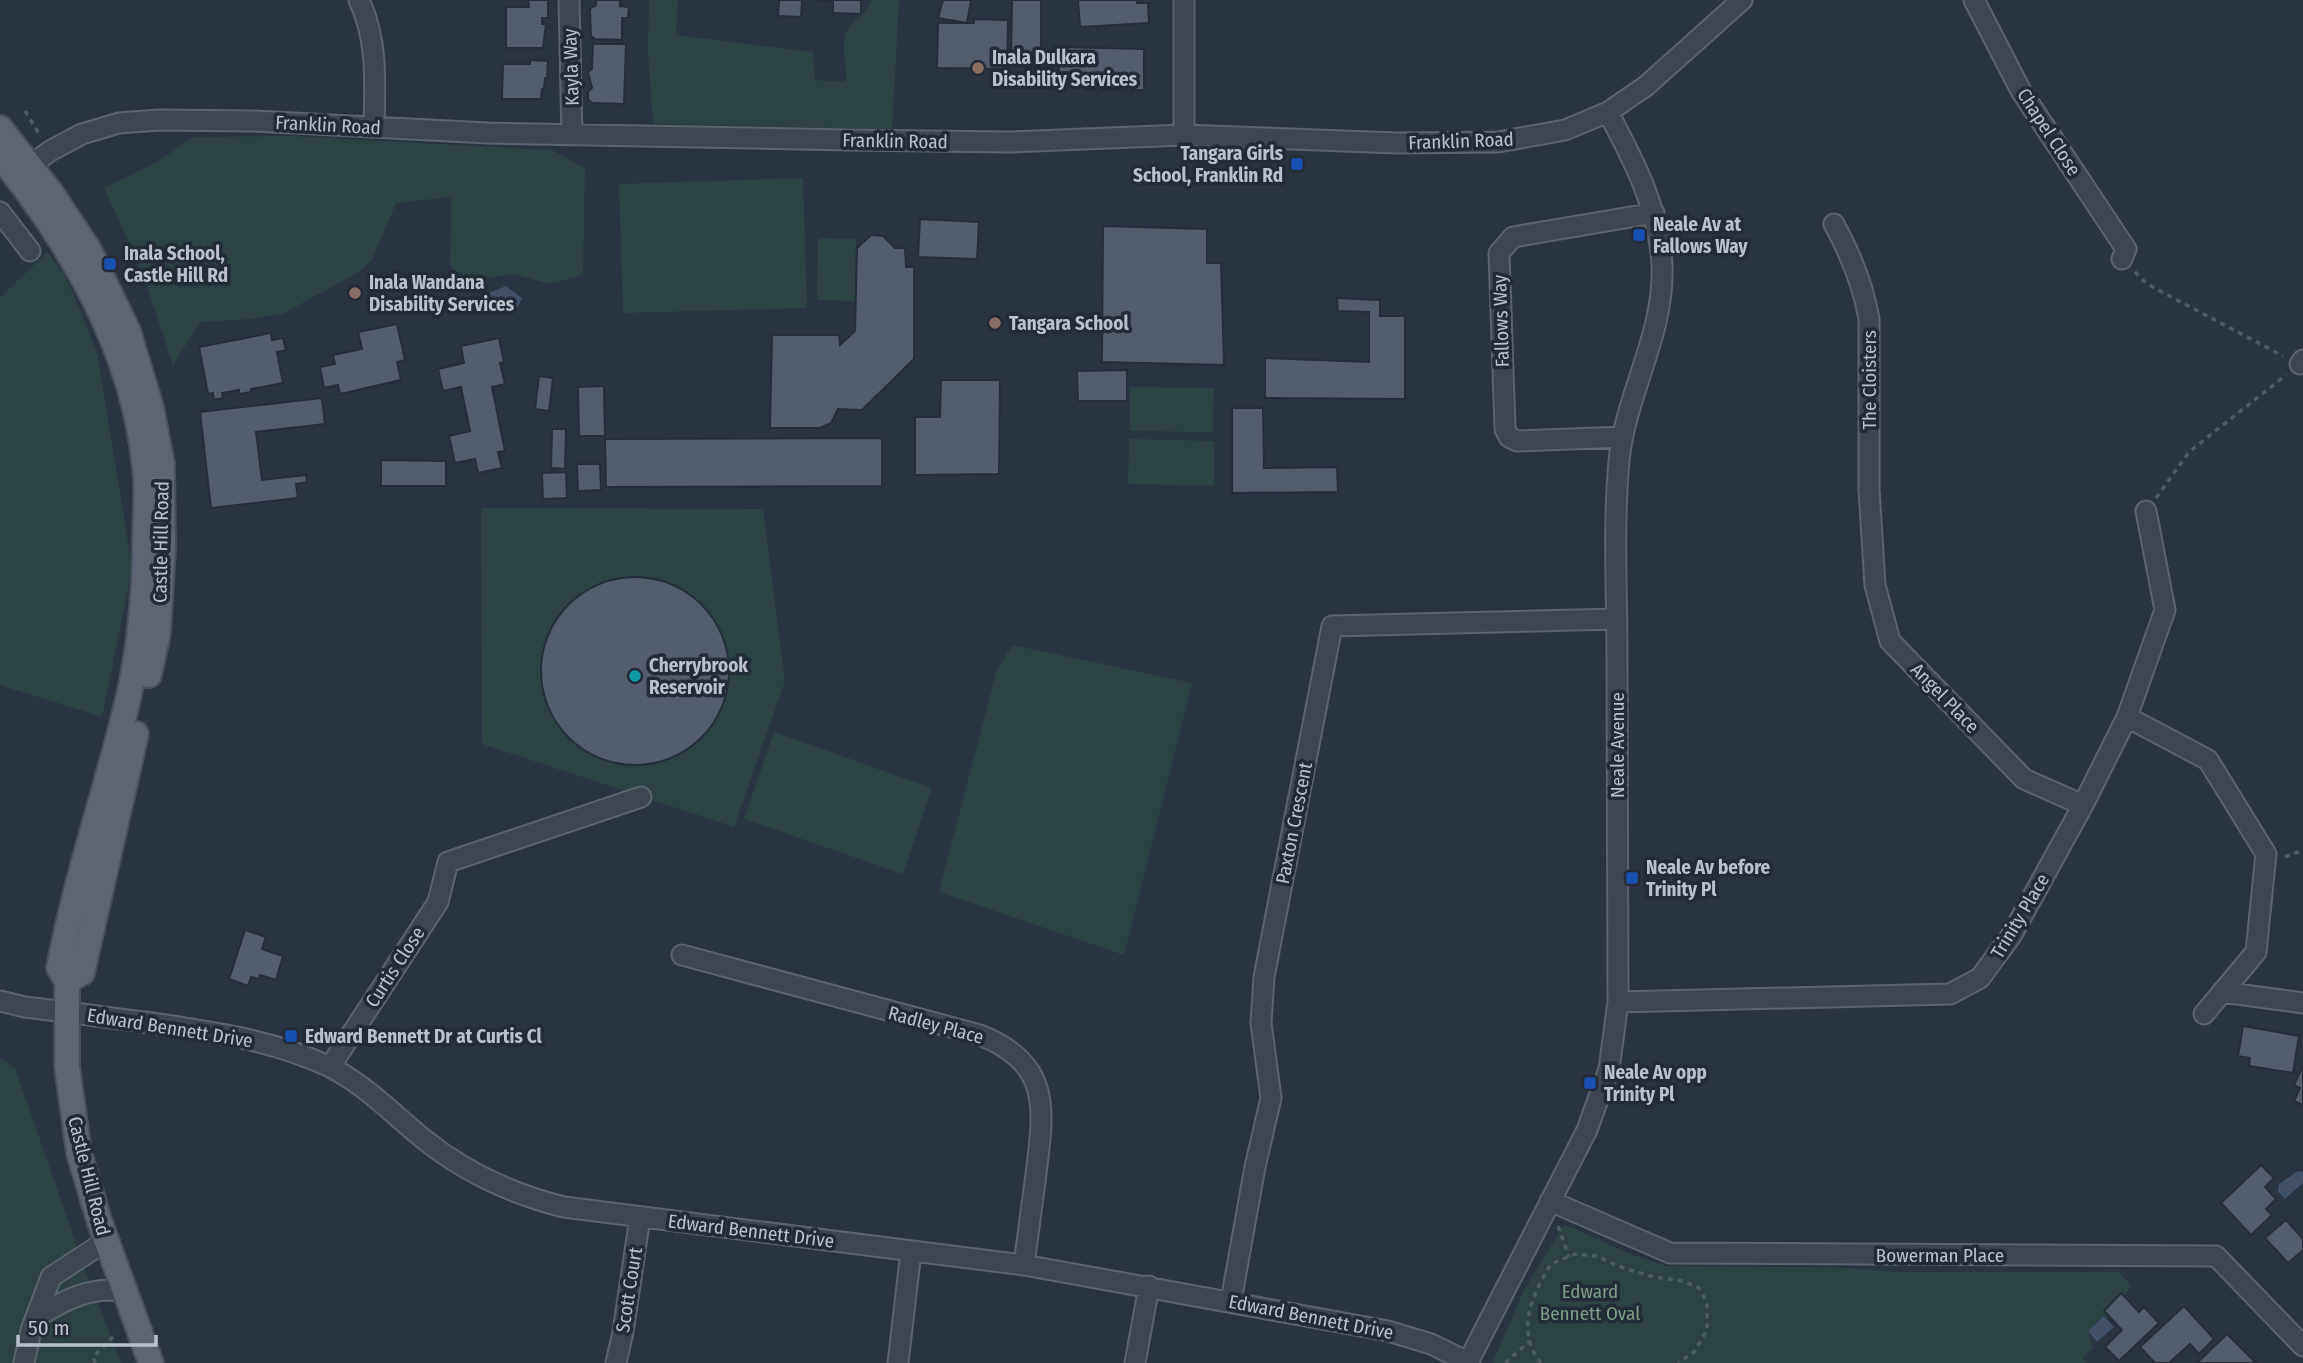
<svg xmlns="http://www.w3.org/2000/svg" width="2303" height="1363" viewBox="0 0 2303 1363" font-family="'Fira Sans Condensed',sans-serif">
<rect width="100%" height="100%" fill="#2a3441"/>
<!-- green -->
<path fill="#2d4243" d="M649,0H678L676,35L813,52L815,80L846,82C847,68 842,50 845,36C849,21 867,16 871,0H899L892,129L653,124L648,51Z
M292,136L552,150L585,168L583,275L549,284L514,274L487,278L466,288L450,264L451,197L396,203L372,260L359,272L284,313L251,319L200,322L173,365L143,274L104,188L157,162L193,137Z
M803,178L807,308L623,313L619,184Z
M818,238L856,239L855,301L817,300Z
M47,252L65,275L97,352L132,567L102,717L0,685V298Z
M1130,387L1214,388L1213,432L1130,431Z
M1129,439L1214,441V486L1128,484Z
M481,508L763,509L785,681L734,827L482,744Z
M1012,645L1192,683L1124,955L939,892L996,672Z
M774,732L932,788L903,874L744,819Z
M0,1058L15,1068L87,1275L121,1363H0Z
M1563,1226L1571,1227L1630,1254L1666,1266L1830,1267L1903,1272H2119L2131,1286L2118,1306L2089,1335L2093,1348L2082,1358L2087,1363H1494L1493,1362L1523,1292Z"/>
<!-- water -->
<path fill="#415268" d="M506,286L522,298L518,307L484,310L480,303L481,296Z
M2298,1171L2303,1172V1183L2285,1199L2278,1192L2279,1184Z
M2104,1316L2114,1327L2097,1342L2088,1331Z"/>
<!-- building -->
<path fill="#545d6c" stroke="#252d39" stroke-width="2" d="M528,0H548V18H542V24H546L543,48H506V7H529Z
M596,0H620V6L629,7L628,18H622V40L595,39L591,36L590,9L596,5Z
M779,0H802L801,17L778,16Z
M812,0H861V14L833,13V2Z
M943,0H971L967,23L938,18Z
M1012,0H1041V56H1011Z
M1078,0H1137V3H1148L1149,23L1080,27Z
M974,19L1008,20L1007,69L937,68L938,23H974Z
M593,44H626L624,104L592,103L588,99V92L592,88L588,72L592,69Z
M1059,47L1144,49V90H1085V73L1059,72Z
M530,60L548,61L547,78H545L544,89H542L541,99H502L503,64H530Z
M920,219L979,222L977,259L918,257Z
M1103,226L1207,229V263H1221L1224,365L1102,362Z
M871,235L883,236L895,248H905L906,267H914V359L862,410L838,409L831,423L820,428H770L772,335H839L840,345L855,331L857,248Z
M1337,298L1380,300V316H1405V399L1265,398V358L1369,362V312L1338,311Z
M397,324L405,360L397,362L401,380L340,394L338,385L324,388L320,367L335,364L333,355L362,349L358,332Z
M271,333L272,340L283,338L286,350L277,352L283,383L251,389V392L239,394V390L222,393L223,398L214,400L213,393L208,394L199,347Z
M499,338L504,362L500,363L505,384L492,387L505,451L498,452L502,468L478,473L475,459L455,463L449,436L470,431L461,387L443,391L438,369L464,363L461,346Z
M1127,370V401H1078L1077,371Z
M539,376L553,378L549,411L535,409Z
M941,380H1000L999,474L915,475V417H940Z
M604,386L605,436H579L578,387Z
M322,398L325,424L256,432L262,480L306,475L307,482L296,484L298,498L211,508L200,412Z
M1232,408H1263L1264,468L1337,467L1338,492L1232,493Z
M552,429H566L565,469L551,468Z
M882,438V486L606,487L605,439Z
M381,460L446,461V486H381Z
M577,464H600L601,490L578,491Z
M566,472L567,498L543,499L542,473Z
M541 671a94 94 0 1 1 188 0a94 94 0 1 1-188 0Z
M245,930L266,937L262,949L283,956L276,980L260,975L259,979L251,977L248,986L229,979Z
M2243,1026L2299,1036L2293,1073L2249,1066L2250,1058L2238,1056Z
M2303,1066V1105L2294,1101L2300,1088L2294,1085Z
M2261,1165L2274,1178L2265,1187L2276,1199L2266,1209L2272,1215L2251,1235L2221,1203Z
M2286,1220L2303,1239V1250L2288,1263L2265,1238Z
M2121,1293L2139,1312L2144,1307L2159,1323L2119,1361L2105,1347L2122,1330L2104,1311Z
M2184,1306L2214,1339L2199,1354L2190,1344L2169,1363H2155L2140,1347Z
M2227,1334L2256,1363H2197Z"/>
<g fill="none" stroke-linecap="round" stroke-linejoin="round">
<!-- minor casing -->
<g stroke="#5c646e" stroke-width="23">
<path id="minor" d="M359,0C378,40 375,84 374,127
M569,0L572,135
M1184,0V135
M1974,0L2021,91L2126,249L2122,259
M20,173L50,151L82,134L119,123L159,120L252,121L488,133L849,140L1009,142L1184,135L1398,143L1498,142L1565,130L1608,112L1646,86L1742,0
M0,212L30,251
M1834,224C1851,255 1863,284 1869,319V489L1875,585L1890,641L2024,779L2083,805
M2300,364L2303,360
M1623,437L1517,441L1509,437L1505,429L1499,253L1513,237L1654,213
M2127,717L2208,760L2266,854L2256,952L2204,1014
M682,955L980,1035C1052,1064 1044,1109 1036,1174C1032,1204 1028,1234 1024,1265
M2222,992L2303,1003
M0,1001L25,1007C68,1012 110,1018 152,1023C213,1032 272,1040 328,1066C363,1083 392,1113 421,1137C464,1172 511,1194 564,1207L1024,1265L1388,1331L1431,1344L1470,1363
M1618,1002L1950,994L1980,978L2011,936L2083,805L2127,717L2165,610L2146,511
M330,1067L438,902L448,862L641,797
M1550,1201L1670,1253L2216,1256L2303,1346
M1231,1301L1255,1167L1271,1098L1261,1023L1264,977L1332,626L1617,619
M37,1317C64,1300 93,1285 125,1292
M1468,1362L1587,1130L1609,1069L1618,1002C1617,887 1617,772 1617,658C1617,593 1613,526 1619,461C1625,395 1665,334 1662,265C1659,208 1634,161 1608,112
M24,1363L31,1330L51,1277L106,1241
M616,1363L623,1332L640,1217
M898,1363L911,1251
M1135,1363L1149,1286"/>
</g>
<!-- major casing -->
<g stroke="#484f5a" stroke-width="28">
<path id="major" d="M0,128L52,194L89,250L128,331L151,407L162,464L163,549L158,633L149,675
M0,156C73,247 134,351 145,469C148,492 145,515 145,538C145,598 139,658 124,716C103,800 75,882 59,968L67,981V1066L79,1153L99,1220L151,1363
M67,981L82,973L136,734"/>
</g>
<!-- path -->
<path stroke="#4c5e61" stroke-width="3.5" stroke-dasharray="5 5" stroke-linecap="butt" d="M25,111L41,137
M2135,272L2147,284L2283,356
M2156,498L2189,452L2286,375
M2285,857L2303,850
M1558,1226L1569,1257
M95,1363L93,1357L117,1333
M1505,1363L1530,1341
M1541,1363C1515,1331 1532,1295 1551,1264L1575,1254L1596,1256L1626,1269L1654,1277L1683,1281L1699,1288L1707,1302V1330L1694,1352L1678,1363"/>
<!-- minor -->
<use href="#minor" stroke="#3e4651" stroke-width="19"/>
<!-- major -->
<use href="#major" stroke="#5c6571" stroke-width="24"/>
</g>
<!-- markers -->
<g fill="#8d6e63" stroke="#232b37" stroke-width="2.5">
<circle cx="978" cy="68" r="7"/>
<circle cx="355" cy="293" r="7"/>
<circle cx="995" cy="323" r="7"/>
</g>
<g fill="#1a4fb4" stroke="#232b37" stroke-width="2.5">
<rect x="1290" y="157" width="14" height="14" rx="3.5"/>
<rect x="1632" y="228" width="14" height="14" rx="3.5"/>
<rect x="103" y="257" width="14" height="14" rx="3.5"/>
<rect x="1625" y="871" width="14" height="14" rx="3.5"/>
<rect x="284" y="1029" width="14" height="14" rx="3.5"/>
<rect x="1583" y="1076" width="14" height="14" rx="3.5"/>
</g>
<circle fill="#0f9aa8" stroke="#232b37" stroke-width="2.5" cx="635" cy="676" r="7"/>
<g text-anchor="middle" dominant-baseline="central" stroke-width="7" stroke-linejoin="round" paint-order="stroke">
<!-- poi labels -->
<g font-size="19" font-weight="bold" fill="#bbc1cb" stroke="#232b37" text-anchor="start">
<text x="992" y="57">Inala Dulkara<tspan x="992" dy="22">Disability Services</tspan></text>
<text x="1283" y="153" text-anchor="end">Tangara Girls<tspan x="1283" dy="22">School, Franklin Rd</tspan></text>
<text x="1653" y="224">Neale Av at<tspan x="1653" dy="22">Fallows Way</tspan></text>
<text x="124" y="253">Inala School,<tspan x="124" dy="22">Castle Hill Rd</tspan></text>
<text x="369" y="282">Inala Wandana<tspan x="369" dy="22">Disability Services</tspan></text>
<text x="1009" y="323">Tangara School</text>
<text x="649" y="665">Cherrybrook<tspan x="649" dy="22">Reservoir</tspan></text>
<text x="1646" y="867">Neale Av before<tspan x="1646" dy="22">Trinity Pl</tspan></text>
<text x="305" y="1036">Edward Bennett Dr at Curtis Cl</text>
<text x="1604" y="1072">Neale Av opp<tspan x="1604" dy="22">Trinity Pl</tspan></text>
</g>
<!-- street labels -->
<g font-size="19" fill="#bbc1cb" stroke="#232b37">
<text transform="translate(571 67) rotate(-92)">Kayla Way</text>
<text transform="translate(328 125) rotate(3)">Franklin Road</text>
<text transform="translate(2049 132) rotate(57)">Chapel Close</text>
<text transform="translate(895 141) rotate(1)">Franklin Road</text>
<text transform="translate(1461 141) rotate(-2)">Franklin Road</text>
<text transform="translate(1501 321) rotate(-92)">Fallows Way</text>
<text transform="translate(1869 380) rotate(-90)">The Cloisters</text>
<text transform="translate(161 542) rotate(-89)">Castle Hill Road</text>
<text transform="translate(1945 698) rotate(46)">Angel Place</text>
<text transform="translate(1617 745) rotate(-90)">Neale Avenue</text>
<text transform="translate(1294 823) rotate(-79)">Paxton Crescent</text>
<text transform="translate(2020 916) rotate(-59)">Trinity Place</text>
<text transform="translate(395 967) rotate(-57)">Curtis Close</text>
<text transform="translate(936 1025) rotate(15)">Radley Place</text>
<text transform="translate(170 1028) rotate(9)">Edward Bennett Drive</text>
<text transform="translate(89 1176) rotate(76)">Castle Hill Road</text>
<text transform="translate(751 1231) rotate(7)">Edward Bennett Drive</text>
<text x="1940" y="1255">Bowerman Place</text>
<text transform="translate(629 1290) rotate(-81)">Scott Court</text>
<text transform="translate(1311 1317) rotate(11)">Edward Bennett Drive</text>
</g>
<!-- park labels -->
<g font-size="19" fill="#7c9e84" stroke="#232b37">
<text x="1590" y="1291">Edward<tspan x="1590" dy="22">Bennett Oval</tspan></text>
</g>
</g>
<!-- scale -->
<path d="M18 1335v10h138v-10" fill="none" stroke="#bbc1cb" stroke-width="3.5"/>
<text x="28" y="1335" font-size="21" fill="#bbc1cb" stroke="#232b37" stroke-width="5" paint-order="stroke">50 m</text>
</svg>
